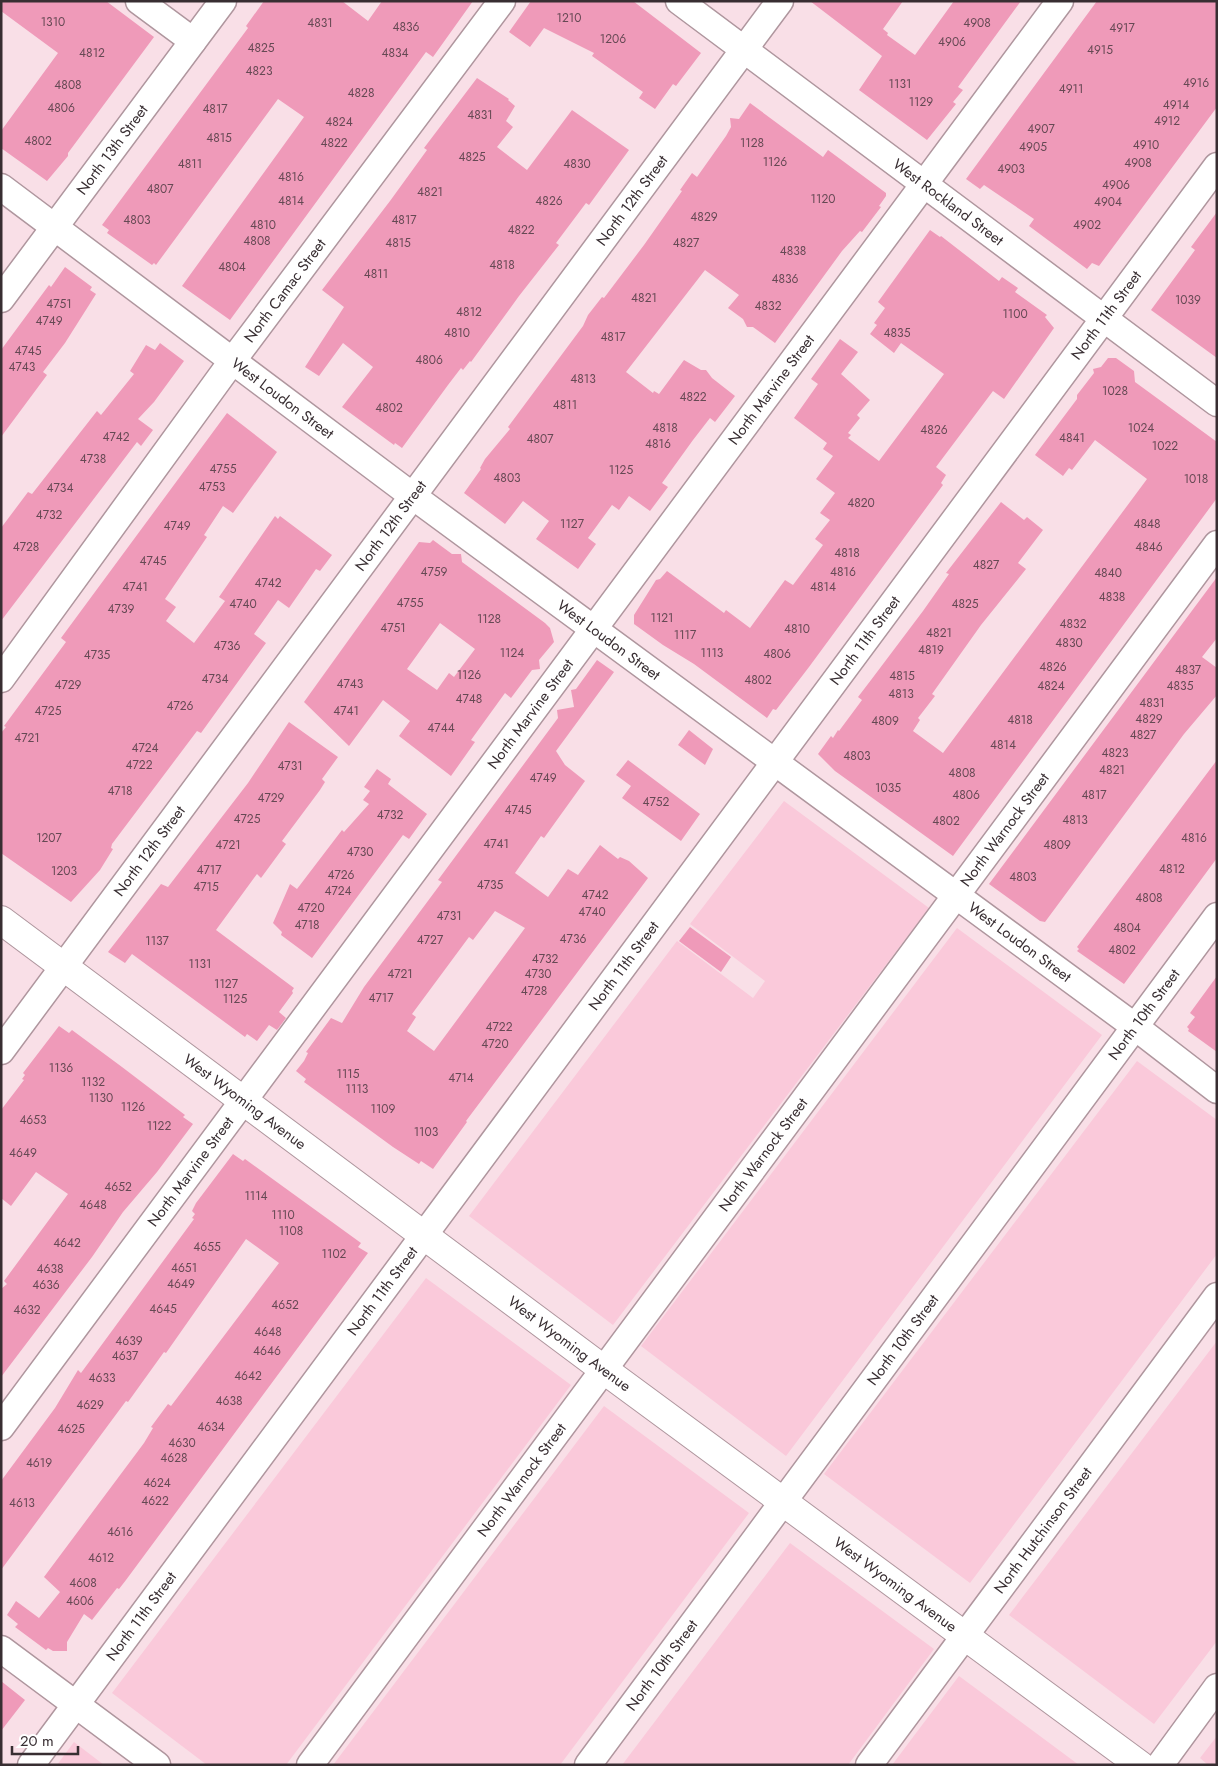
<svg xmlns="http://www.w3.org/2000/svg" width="1218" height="1766" viewBox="0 0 1218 1766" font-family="Jost,sans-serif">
<rect width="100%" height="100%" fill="#f9dfe7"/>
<!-- green -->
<path fill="#fac9da" d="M784,801L929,908L613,1325L469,1216L677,941L753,998L765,981L690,924Z
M957,928L1102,1035L786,1456L641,1346Z
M1137,1061L1217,1120V1254L970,1583L824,1474Z
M426,1278L571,1385L286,1765H207L112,1693Z
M1217,1341V1641L1154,1724L1009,1615Z
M604,1406L749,1513L560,1765H333Z
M790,1543L934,1649L848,1765H622Z
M959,1676L1079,1765H892Z
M1217,1736V1765H1208L1200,1758Z
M74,1742L104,1765H57Z"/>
<!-- building -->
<path fill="#ef9ab9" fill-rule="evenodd" d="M1,1H106L154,37L68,153V156L47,181L1,148V131L58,53L1,11Z
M264,1H342L368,21L382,1H473L433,57L426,52L230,320L182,286L304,117L278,99L156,265L154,263L152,265L107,233L109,230L102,225L248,28L246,26Z
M531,1H633L701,53L676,86L673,84L655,109L639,98L643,92L592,56L594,53L544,28L530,47L509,32Z
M810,1H903L883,29L888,33L887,35L915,55L954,1H1021L958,87L963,90L953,102L956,104L927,140L859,90L882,56Z
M1097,1H1217V107L1099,266L1092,263L1087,269L1029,226L1034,219L984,185L980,189L966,179Z
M477,78L509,99L508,100L515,106L506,121L513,127L497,147L527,170L572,110L629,150L589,205L586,203L556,243L559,245L519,296L471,362L470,361L463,370L461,368L448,385L402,448L395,443L394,445L342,407L373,367L343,343L319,376L305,367L344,307L322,290L390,201L427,150L424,148Z
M750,103L823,157L828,150L886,193V196L879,206L881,207L862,232L860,231L842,251L775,343L753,327H747L743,319L728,308L739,295L705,270L626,372L653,393L654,391L659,394L684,360L701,370H706L712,378L735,396L715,422L710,418L693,440L662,483L668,487L650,511L629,496L619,510L612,505L588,538L596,544L578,569L536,539L549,521L523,501L505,524L464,493L481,469L480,468L485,459L510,429L508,427L583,326L588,315L602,297L604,298L644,245L682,191L680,190L692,173L697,177L726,136L731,127L730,118L739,119Z
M1217,212V358L1151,310L1195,250L1191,247Z
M930,230L940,237L941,236L999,281L1002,277L1018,288L1015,292L1047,315L1045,317L1054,328L1004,399L993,391L936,467L946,475L941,483L943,485L809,667L776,710L773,709L767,718L694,664L663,645L634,624V615L656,580L660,579L667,571L724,613L726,610L750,628L785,580L793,585L823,545L815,539L830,520L820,513L835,493L816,479L833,456L823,449L827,443L794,418L818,384L811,379L840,339L858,352L841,374L870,400L857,415L860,418L848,433L851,435L848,438L879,461L944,374L901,343L894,353L870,334L877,325L874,323L885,308L878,302Z
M65,267L92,287L90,290L96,294L65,343L43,372L47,375L1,437V350L49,285L51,287Z
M160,343L184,361L154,402L138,419L153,430L141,446L137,442L1,621V528L28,492L32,494L97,411L101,415L134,374L130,371L146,345L155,350Z
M1108,358H1116L1134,371L1135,382L1217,442V498L953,856L835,771L818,754L831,736L833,738L838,730L839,731L862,700L858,697L871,680L923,611L949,574L946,573L1001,502L1024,520L1027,517L1043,530L1018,563L1026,569L981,625L932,694L935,696L918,718L920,720L913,731L943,753L1127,506L1147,479L1095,440L1072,470L1069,468L1063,476L1035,455L1077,399V395L1094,373L1093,369L1101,367Z
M227,413L277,452L233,513L223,506L204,535L207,537L165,599L176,607L166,621L194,643L225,601L219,597L275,516L278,519L280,516L332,555L320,571L316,569L289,608L278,600L254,634L266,643L201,733L197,731L112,844L111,848L113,849L100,870L71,902L1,853V733L6,727L4,726L66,642L61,638Z
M433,540L452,554H461L462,562L545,623L550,628L554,642L539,660L540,669L532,670L511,698L505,693L471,740L475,742L451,776L399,736L410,721L383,700L349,746L304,702L419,542L430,543ZM440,623L475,649L454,677L449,673L437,690L407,669Z
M1217,577V638L1202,657L1217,668V695L1184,734L1045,922L1040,921L989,884Z
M597,660L614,672L556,751L565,765L585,781L544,838L541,836L515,873L548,897L568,869L578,875L600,845L618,859L620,857L629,861L648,878L466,1121L467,1122L433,1169L421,1161L419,1164L393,1147L304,1082L306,1079L296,1071L304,1061L308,1053L306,1052L331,1018L342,1023L364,987L442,882L438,880L558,718L557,710L574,707L571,690L576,689ZM495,911L525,928L434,1051L407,1031L416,1017L412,1014L469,937L473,940Z
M289,722L338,757L322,779L325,782L320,790L282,841L286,844L261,878L257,874L216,930L294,988L292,991L293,993L279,1012L286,1018L277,1030L269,1025L257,1041L247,1034L245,1037L132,954L125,963L108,952L161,884L168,887L248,783Z
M689,730L713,749L705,765L678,745Z
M628,760L700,814L681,841L622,798L631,786L616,775Z
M1217,760V858L1124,984L1077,951L1079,949L1077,947Z
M377,769L391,779L388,784L427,814L409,839L403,835L312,958L281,935L282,932L273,923L290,884L297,889L342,830L344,832L369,804L363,800L370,791L364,787Z
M690,927L731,957L721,972L679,941Z
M1217,976V1052L1188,1031L1189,1029L1187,1027L1195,1017L1190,1013Z
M59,1026L69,1033L72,1030L122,1067L185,1115L183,1117L193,1124L157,1172L123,1212L92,1257L1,1377V1289L7,1284L4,1281L68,1194L36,1172L11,1206L1,1198V1110L24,1080L22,1079L25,1075L23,1073Z
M233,1154L243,1161L245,1159L361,1243L358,1247L368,1253L126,1580L119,1589L117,1588L92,1620L84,1614L67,1642V1651H53L48,1648L46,1650L15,1627L18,1624L7,1615L16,1601L39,1618L60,1592L44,1577L144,1443L153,1428L151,1427L168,1404L171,1406L279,1263L246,1239L166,1353L164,1352L128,1402L126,1401L1,1570V1481L55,1408L78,1370L81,1373L194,1219L192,1218L195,1214L192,1211L196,1203Z
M1,1681L25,1700L1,1731Z"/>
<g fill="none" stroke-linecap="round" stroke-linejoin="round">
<!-- minor casing -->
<g stroke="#af969e" stroke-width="29">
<g id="minor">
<path d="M139,1L193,41"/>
<path id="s1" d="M679,1L1217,403"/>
<path id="s2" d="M1,187L414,497L1134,1026L1217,1090"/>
<path id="s3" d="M1,299L223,1"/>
<path id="s4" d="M1,679L233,360L502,1"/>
<path id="s5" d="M1,1051L780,1"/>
<path id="s6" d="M1,1427L1060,1"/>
<path d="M1,1649L157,1765"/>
<path id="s7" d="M31,1765L1217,166"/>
<path id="s8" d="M310,1765L1217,544"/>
<path id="s9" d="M588,1765L1217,916"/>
<path id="s10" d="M869,1765L1217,1296"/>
<path d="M1160,1765L1217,1687"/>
</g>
</g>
<!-- tertiary casing -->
<g stroke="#af969e" stroke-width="30">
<g id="tertiary">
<path id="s11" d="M1,920L603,1369L1140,1765"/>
</g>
</g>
<!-- minor -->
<use href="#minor" stroke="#fff" stroke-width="26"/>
<!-- tertiary -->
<use href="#tertiary" stroke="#fff" stroke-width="28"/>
</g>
<g text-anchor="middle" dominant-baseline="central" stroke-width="4" stroke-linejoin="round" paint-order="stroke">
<!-- number labels -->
<g font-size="12" fill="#664954">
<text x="569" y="18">1210</text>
<text x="53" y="22">1310</text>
<text x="320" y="23">4831</text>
<text x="977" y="23">4908</text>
<text x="406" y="27">4836</text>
<text x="1122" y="28">4917</text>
<text x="613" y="39">1206</text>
<text x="952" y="42">4906</text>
<text x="261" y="48">4825</text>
<text x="1100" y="50">4915</text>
<text x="92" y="53">4812</text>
<text x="395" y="53">4834</text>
<text x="259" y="71">4823</text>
<text x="1196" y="83">4916</text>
<text x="900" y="84">1131</text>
<text x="68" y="85">4808</text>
<text x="1071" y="89">4911</text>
<text x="361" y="93">4828</text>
<text x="921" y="102">1129</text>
<text x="1176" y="105">4914</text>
<text x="61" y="108">4806</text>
<text x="215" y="109">4817</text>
<text x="480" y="115">4831</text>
<text x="1167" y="121">4912</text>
<text x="339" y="122">4824</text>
<text x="1041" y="129">4907</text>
<text x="219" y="138">4815</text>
<text x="38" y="141">4802</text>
<text x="334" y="143">4822</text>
<text x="752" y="143">1128</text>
<text x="1146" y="145">4910</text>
<text x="1033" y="147">4905</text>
<text x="472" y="157">4825</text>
<text x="775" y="162">1126</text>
<text x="1138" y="163">4908</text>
<text x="190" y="164">4811</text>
<text x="577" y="164">4830</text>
<text x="1011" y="169">4903</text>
<text x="291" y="177">4816</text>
<text x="1116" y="185">4906</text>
<text x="160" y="189">4807</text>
<text x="430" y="192">4821</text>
<text x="823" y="199">1120</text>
<text x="291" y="201">4814</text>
<text x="549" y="201">4826</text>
<text x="1108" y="202">4904</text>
<text x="704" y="217">4829</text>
<text x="137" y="220">4803</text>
<text x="404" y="220">4817</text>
<text x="263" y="225">4810</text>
<text x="1087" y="225">4902</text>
<text x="521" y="230">4822</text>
<text x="257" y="241">4808</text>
<text x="398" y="243">4815</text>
<text x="686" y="243">4827</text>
<text x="793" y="251">4838</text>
<text x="502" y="265">4818</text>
<text x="232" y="267">4804</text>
<text x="376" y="274">4811</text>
<text x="785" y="279">4836</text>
<text x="644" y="298">4821</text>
<text x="1188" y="300">1039</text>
<text x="59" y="304">4751</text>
<text x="768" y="306">4832</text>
<text x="469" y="312">4812</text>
<text x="1015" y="314">1100</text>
<text x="49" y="321">4749</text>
<text x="457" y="333">4810</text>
<text x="897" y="333">4835</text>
<text x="613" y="337">4817</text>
<text x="28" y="351">4745</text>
<text x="429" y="360">4806</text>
<text x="22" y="367">4743</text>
<text x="583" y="379">4813</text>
<text x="1115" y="391">1028</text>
<text x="693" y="397">4822</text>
<text x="565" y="405">4811</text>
<text x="389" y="408">4802</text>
<text x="665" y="428">4818</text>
<text x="1141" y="428">1024</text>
<text x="934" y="430">4826</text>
<text x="116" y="437">4742</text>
<text x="1072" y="438">4841</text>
<text x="540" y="439">4807</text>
<text x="658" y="444">4816</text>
<text x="1165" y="446">1022</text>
<text x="93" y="459">4738</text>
<text x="223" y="469">4755</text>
<text x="621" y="470">1125</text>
<text x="507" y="478">4803</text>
<text x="1196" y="479">1018</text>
<text x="212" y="487">4753</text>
<text x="60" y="488">4734</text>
<text x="861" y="503">4820</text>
<text x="49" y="515">4732</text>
<text x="572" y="524">1127</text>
<text x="1147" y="524">4848</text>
<text x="177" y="526">4749</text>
<text x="26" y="547">4728</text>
<text x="1149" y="547">4846</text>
<text x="847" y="553">4818</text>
<text x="153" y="561">4745</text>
<text x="986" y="565">4827</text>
<text x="434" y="572">4759</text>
<text x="843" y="572">4816</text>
<text x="1108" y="573">4840</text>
<text x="268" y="583">4742</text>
<text x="135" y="587">4741</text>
<text x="823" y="587">4814</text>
<text x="1112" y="597">4838</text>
<text x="410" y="603">4755</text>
<text x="243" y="604">4740</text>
<text x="965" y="604">4825</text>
<text x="121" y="609">4739</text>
<text x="662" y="618">1121</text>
<text x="489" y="619">1128</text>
<text x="1073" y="624">4832</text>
<text x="393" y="628">4751</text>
<text x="797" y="629">4810</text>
<text x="939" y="633">4821</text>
<text x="685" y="635">1117</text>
<text x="1069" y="643">4830</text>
<text x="227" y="646">4736</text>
<text x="931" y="650">4819</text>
<text x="512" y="653">1124</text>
<text x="712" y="653">1113</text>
<text x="777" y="654">4806</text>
<text x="97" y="655">4735</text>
<text x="1053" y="667">4826</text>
<text x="1188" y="670">4837</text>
<text x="469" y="675">1126</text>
<text x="902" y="676">4815</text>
<text x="215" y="679">4734</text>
<text x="758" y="680">4802</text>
<text x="350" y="684">4743</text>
<text x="68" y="685">4729</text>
<text x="1051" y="686">4824</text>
<text x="1180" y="686">4835</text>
<text x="901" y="694">4813</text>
<text x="469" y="699">4748</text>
<text x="1152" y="703">4831</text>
<text x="180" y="706">4726</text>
<text x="48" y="711">4725</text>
<text x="346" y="711">4741</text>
<text x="1149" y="719">4829</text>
<text x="1020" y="720">4818</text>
<text x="885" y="721">4809</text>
<text x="441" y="728">4744</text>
<text x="1143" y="735">4827</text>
<text x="27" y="738">4721</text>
<text x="1003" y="745">4814</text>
<text x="145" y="748">4724</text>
<text x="1115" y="753">4823</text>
<text x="857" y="756">4803</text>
<text x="139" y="765">4722</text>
<text x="290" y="766">4731</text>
<text x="1112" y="770">4821</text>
<text x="962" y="773">4808</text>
<text x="543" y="778">4749</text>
<text x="888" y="788">1035</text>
<text x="120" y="791">4718</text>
<text x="966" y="795">4806</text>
<text x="1094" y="795">4817</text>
<text x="271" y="798">4729</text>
<text x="656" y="802">4752</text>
<text x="518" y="810">4745</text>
<text x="390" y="815">4732</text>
<text x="247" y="819">4725</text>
<text x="1075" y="820">4813</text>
<text x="946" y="821">4802</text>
<text x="49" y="838">1207</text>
<text x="1194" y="838">4816</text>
<text x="496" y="844">4741</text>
<text x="228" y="845">4721</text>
<text x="1057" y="845">4809</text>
<text x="360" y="852">4730</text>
<text x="1172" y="869">4812</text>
<text x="209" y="870">4717</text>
<text x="64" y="871">1203</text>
<text x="341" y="875">4726</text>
<text x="1023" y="877">4803</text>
<text x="490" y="885">4735</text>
<text x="206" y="887">4715</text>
<text x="338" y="891">4724</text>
<text x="595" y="895">4742</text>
<text x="1149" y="898">4808</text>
<text x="311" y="908">4720</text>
<text x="592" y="912">4740</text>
<text x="449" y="916">4731</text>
<text x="307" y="925">4718</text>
<text x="1127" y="928">4804</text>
<text x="573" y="939">4736</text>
<text x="430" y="940">4727</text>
<text x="157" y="941">1137</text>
<text x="1122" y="950">4802</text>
<text x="545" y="959">4732</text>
<text x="200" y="964">1131</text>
<text x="400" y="974">4721</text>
<text x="538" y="974">4730</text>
<text x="226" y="984">1127</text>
<text x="534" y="991">4728</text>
<text x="381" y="998">4717</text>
<text x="235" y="999">1125</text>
<text x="499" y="1027">4722</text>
<text x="495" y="1044">4720</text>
<text x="61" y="1068">1136</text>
<text x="348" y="1074">1115</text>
<text x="461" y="1078">4714</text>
<text x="93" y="1082">1132</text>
<text x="357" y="1089">1113</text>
<text x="101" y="1098">1130</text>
<text x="133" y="1107">1126</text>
<text x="383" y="1109">1109</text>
<text x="33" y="1120">4653</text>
<text x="159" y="1126">1122</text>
<text x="426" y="1132">1103</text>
<text x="23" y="1153">4649</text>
<text x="118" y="1187">4652</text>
<text x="256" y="1196">1114</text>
<text x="93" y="1205">4648</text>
<text x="283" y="1215">1110</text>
<text x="291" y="1231">1108</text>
<text x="67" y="1243">4642</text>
<text x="207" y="1247">4655</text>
<text x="334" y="1254">1102</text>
<text x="184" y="1268">4651</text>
<text x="50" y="1269">4638</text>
<text x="181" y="1284">4649</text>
<text x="46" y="1285">4636</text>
<text x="285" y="1305">4652</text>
<text x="163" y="1309">4645</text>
<text x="27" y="1310">4632</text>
<text x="268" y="1332">4648</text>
<text x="129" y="1341">4639</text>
<text x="267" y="1351">4646</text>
<text x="125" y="1356">4637</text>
<text x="248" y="1376">4642</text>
<text x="102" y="1378">4633</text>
<text x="229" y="1401">4638</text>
<text x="90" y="1405">4629</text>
<text x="211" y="1427">4634</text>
<text x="71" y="1429">4625</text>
<text x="182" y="1443">4630</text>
<text x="174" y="1458">4628</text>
<text x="39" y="1463">4619</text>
<text x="157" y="1483">4624</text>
<text x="155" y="1501">4622</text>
<text x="22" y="1503">4613</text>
<text x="120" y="1532">4616</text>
<text x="101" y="1558">4612</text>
<text x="83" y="1583">4608</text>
<text x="80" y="1601">4606</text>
</g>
<!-- street labels -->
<g font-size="15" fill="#382e32" stroke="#fff">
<text stroke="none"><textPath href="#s3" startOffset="186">North 13th Street</textPath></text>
<text stroke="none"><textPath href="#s5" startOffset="1059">North 12th Street</textPath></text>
<text stroke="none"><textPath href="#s1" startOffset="336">West Rockland Street</textPath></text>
<text stroke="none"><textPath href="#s4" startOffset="481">North Camac Street</textPath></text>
<text stroke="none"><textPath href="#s7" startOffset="1805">North 11th Street</textPath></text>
<text stroke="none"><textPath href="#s6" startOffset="1292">North Marvine Street</textPath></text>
<text stroke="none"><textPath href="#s2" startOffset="352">West Loudon Street</textPath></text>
<text stroke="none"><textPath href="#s5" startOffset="654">North 12th Street</textPath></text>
<text stroke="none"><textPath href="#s2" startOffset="758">West Loudon Street</textPath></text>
<text stroke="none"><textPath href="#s7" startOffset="1400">North 11th Street</textPath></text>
<text stroke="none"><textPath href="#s6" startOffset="888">North Marvine Street</textPath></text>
<text stroke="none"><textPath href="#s8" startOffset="1165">North Warnock Street</textPath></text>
<text stroke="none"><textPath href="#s5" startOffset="249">North 12th Street</textPath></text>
<text stroke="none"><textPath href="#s2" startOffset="1268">West Loudon Street</textPath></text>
<text stroke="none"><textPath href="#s7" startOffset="995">North 11th Street</textPath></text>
<text stroke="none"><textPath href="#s9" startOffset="934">North 10th Street</textPath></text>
<text stroke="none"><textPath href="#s11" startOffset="304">West Wyoming Avenue</textPath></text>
<text stroke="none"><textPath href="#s8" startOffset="760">North Warnock Street</textPath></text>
<text stroke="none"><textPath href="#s6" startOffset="318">North Marvine Street</textPath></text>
<text stroke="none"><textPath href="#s7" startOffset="590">North 11th Street</textPath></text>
<text stroke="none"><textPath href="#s9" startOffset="529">North 10th Street</textPath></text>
<text stroke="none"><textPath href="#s11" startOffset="709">West Wyoming Avenue</textPath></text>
<text stroke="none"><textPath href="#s8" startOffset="355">North Warnock Street</textPath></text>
<text stroke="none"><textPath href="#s10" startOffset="292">North Hutchinson Street</textPath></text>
<text stroke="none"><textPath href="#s11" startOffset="1114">West Wyoming Avenue</textPath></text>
<text stroke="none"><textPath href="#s7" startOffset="185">North 11th Street</textPath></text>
<text stroke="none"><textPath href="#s9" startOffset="124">North 10th Street</textPath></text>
</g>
</g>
<!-- border -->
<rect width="1218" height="1766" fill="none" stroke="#382e32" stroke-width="5"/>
<!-- scale -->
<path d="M12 1746v8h66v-8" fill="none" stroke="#382e32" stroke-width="2.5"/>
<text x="20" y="1746" font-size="15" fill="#382e32" stroke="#ffffff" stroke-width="4" paint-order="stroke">20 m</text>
</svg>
